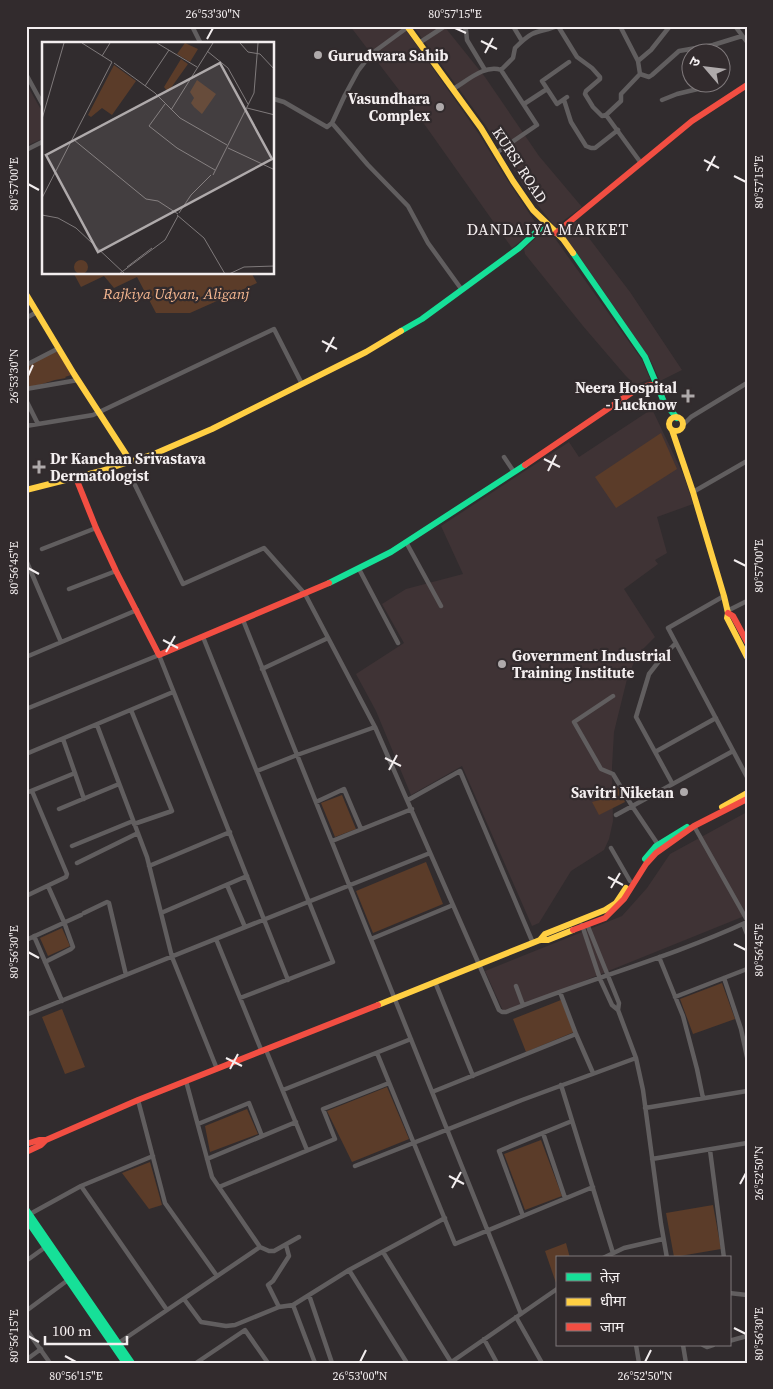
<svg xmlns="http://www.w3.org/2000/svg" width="773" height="1389" viewBox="0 0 773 1389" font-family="'Source Serif 4','Noto Sans Devanagari',serif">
<rect width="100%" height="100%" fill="#312c2e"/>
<!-- built -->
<path fill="#3f3335" d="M350,26H403L479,134L504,175L535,222L530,233L512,248L415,111Z
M413,26H444L485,77L539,156L582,207L555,227L526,190L486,126Z
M26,83L44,115V138L26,146Z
M576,221L630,292L682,370L660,381L650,359L588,269L561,232Z
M545,229L554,237L642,360L650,379L635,385L625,375L583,326L525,254L524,249Z
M652,409L684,476L693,504L657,517L667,553L655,560L658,564L624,589L655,637L637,655L627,679L614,732L612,767L613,821L609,839L604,850L571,871L539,923L532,926L462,766L411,795L376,711L356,674L404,643L382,604L406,589L463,574L441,526L569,442L579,457Z
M747,812V915L504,1013L485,971L622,916L647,888L670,854Z"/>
<!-- green -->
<path fill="#5b3c29" d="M74,274H252L257,283L190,313H156L137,277L114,288L104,276L81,287Z
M59,348L74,374L65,377L66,378L55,380L26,389V365Z
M661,433L677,469L616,508L595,477Z
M618,787L625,802L599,815L592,802L599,800L597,795Z
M342,795L356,829L335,837L321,803Z
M426,862L443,904L373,933L356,891Z
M62,928L70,946L48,956L40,938Z
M722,983L735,1019L693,1034L680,999Z
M561,1000L574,1032L526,1052L513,1019Z
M62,1009L85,1067L65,1074L42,1017Z
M387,1087L409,1139L352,1162L327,1111Z
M247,1109L258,1134L210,1152L205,1126Z
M541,1140L562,1196L525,1210L504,1154Z
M150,1162L162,1205L149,1209L122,1173Z
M713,1205L721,1249L674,1257L666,1213Z
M566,1243L570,1258H557V1282L556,1283L545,1251Z"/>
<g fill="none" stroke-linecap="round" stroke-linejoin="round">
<!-- street -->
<path stroke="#615e5f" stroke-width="4.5" d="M192,26L201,44
M464,26L466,30L467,40L485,70
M513,26L522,41
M558,26L577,57L592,68L600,77V79L586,91L585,94L593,107L602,116L606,115L621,101V94L640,74
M620,26L638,61L640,74
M735,26L747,42
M419,43L445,26
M638,61L651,50L670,26
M501,70L513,58L515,48C520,43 526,37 532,34C540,30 549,30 557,26
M26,74L44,107
M640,74L649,77L652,75L679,51L713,45L742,36
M453,89C467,81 485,64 501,70L537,125L496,153
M567,97L557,104L542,81L569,62
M274,99L284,102L327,127L332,123L345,95L358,71L371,54L408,27
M564,100L571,122L586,146L591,148H595L618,130
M662,100L677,94L706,87L711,82
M524,104L547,89
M606,115L641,163
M332,123L368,165L408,206L428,243L462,290
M26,150L44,141
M26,318L37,312
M26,365L59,348
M26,389L78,380
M26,400L38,424
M26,426L93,415L274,329L302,384
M682,426L691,417L747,383
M504,457L514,472
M134,483L183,584L264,548L305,594L375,727L499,1010L502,1012H506C585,980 669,958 747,922
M693,492L747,461
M406,542L441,606
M42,549L96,528
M26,560L61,642
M359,569L398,643
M69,589L116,571
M724,596L668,628L747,777
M727,611L747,601
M243,620L521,1314
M203,637L333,962L240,998
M26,657L137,610
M262,669L328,638
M613,696L574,722L601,769L613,774L632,806L659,846
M26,709L159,655L288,980
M131,710L172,811L134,824
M97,725L147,857L172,957L217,1069
M63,739L84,799
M655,752L716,718
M26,754L173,692
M257,771L297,755L375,727
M672,783L636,717L649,674L663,656L676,643
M26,793L75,773
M408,800L460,771L533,943
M316,802L344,789L361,829
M59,809L119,784
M616,815L733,751
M694,826L747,920
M332,841L412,809
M72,846L133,821
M611,848L630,881
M77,863L138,833
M149,866L230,832
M227,885L245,927
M26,896L66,877L67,874L32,791
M84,913L107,902L109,903L126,975
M161,913L247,876
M587,924L619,1003L618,1010L636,1058L643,1090L661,1224L667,1258
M743,924L747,934
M582,925L600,979L612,1005L618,1010
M34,936L62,1001
M216,939L262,1052
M371,939L453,905
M26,940L81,915
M659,957L683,1016L697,1069L703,1098
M45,962L71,949L73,947L64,922L48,886
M724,978L741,1029L747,1057
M435,982L473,1076
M516,986L523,1005
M560,992L576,1034L593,1073
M675,997L747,969
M26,1015L430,853
M266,1050L307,1150
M377,1053L455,1244L593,1187
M186,1081L212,1177L260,1247L269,1251H274L299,1237
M561,1085L613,1253
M283,1090L411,1039
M432,1092L576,1034
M138,1100L165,1203L217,1276
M645,1108L747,1091
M198,1124L249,1103L262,1136
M543,1133L565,1198
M710,1150L724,1258
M207,1159L296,1122
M652,1159L747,1143
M355,1166L522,1100L636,1058
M81,1186L167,1310
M219,1187L335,1139L323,1109L389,1083
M30,1214L81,1186L153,1156
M523,1216L499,1151L572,1121
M383,1252L451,1362
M603,1258L624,1248L663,1239
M26,1261L47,1246
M349,1270L407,1363
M729,1293L747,1295
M309,1295L332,1363
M184,1299L201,1322L226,1326L235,1325L279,1307L293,1305L349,1270L445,1218
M293,1305L315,1363
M279,1307L268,1285L273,1281L289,1256L286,1245
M26,1311L68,1280
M516,1317L542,1363
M26,1329L50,1363
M484,1339L497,1363
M729,1341L747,1336
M117,1344L260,1247
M636,1345L639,1363
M683,1345L686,1363
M703,1345L707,1347L713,1345
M26,1360L41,1349
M196,1363L245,1330L268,1363
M450,1363L557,1289"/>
<!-- fast -->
<path stroke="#16e098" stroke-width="6" d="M573,253L645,357L664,402L677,418
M401,331L422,319L519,248L546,223
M329,583L391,552L525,465
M645,859L656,846L687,827
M26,1209L132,1363
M26,1219L125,1363"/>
<!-- slow -->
<path stroke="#ffcf43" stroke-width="6" d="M407,26L481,128L513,181L533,210L563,239L573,253
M26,294L74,374L131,462
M669 424a7 7 0 1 1 14 0a7 7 0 1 1-14 0Z
M672,430L693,492L724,596L728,613L727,618L747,657
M26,490L101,471L154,454L212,429L366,352L401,331
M722,807L747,793
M540,940L545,934L605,910L616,903L626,888
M378,1005L540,940H548L573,930"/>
<!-- jam -->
<path stroke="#f24e42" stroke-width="6" d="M556,233L692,121L747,85
M525,465L640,387L652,385L658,388
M76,478L96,528L116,571L159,655L329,583
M728,613L733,616L747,642
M573,930L605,918L624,899L646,864L656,853L694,826L747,799
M26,1144L39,1140H46
M26,1152L41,1145L46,1140L138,1100L378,1005"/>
</g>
<!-- ticks -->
<path fill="none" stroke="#f3eeef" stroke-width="2" d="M455,28L466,33M207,39L213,28M481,41L497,49M485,53L493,38M704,160L719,168M707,171L715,156M734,176L746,182M28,184L39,190M322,341L337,349M326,352L334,337M28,376L33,365M544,459L560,467M548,471L556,455M734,560L746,566M28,568L39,574M163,640L178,648M166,652L175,636M385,758L401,766M389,770L397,755M608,877L623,885M611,888L620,873M734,944L746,950M28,952L39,958M226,1058L242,1066M230,1069L238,1054M449,1176L464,1184M740,1184L746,1173M452,1188L461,1172M734,1328L746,1334M28,1336L39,1342M65,1356L76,1362M360,1362L366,1350M645,1362L651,1350"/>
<!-- markers -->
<g fill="#afaaab" stroke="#322b2d" stroke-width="2">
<circle cx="318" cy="55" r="5"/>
<circle cx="440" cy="107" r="5"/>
<path d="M685.5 388.5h5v5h5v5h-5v5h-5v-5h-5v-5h5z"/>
<path d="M36.5 459.5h5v5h5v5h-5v5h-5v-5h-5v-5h5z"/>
<circle cx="502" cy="664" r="5"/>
<circle cx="684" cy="792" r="5"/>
</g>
<g text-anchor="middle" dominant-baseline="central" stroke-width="4.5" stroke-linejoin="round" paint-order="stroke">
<!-- poi labels -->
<g font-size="15" font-weight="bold" fill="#f3eeef" stroke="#322b2d" text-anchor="start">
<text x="328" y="55">Gurudwara Sahib</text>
<text x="430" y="98" text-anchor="end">Vasundhara<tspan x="430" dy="17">Complex</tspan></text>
<text x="677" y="387" text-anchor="end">Neera Hospital<tspan x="677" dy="17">- Lucknow</tspan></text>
<text x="50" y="458">Dr Kanchan Srivastava<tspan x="50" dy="17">Dermatologist</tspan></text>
<text x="512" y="655">Government Industrial<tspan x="512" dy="17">Training Institute</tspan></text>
<text x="674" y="792" text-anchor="end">Savitri Niketan</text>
</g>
<!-- street labels -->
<g font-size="15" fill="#f3eeef" stroke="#322b2d">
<text transform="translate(520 165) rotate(57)">KURSI ROAD</text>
</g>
<!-- park labels -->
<g font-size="15" font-style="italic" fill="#f7b891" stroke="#322b2d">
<text x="176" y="293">Rajkiya Udyan, Aliganj</text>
</g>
<!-- neighbourhood labels -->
<g font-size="16" letter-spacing="1" fill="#f3eeef" stroke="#322b2d">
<text x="548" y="229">DANDAIYA MARKET</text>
</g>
</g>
<!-- overview -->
<g transform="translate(42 42)">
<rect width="232" height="232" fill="#312c2e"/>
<path d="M143,1L156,7L148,20L135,12ZM139,17L146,22L126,50L122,45ZM72,23L94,39L70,73L60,66L49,75L46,73ZM155,38L174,52L160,72L152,65L149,61L152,56L148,50ZM32 225a7 7 0 1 1 14 0a7 7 0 1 1-14 0Z" fill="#5b3c29"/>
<path fill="none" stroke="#7f7a7b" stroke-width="1" d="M40,1L70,20M115,1L155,25M198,1L206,10L218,12L233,28M165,9L186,26L206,62M60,14L68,1M72,21L113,51L138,76L185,103M103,44L127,8M123,62L107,84L135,106L173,128M205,66L233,73M129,68L171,1M0,77L22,1M32,98L104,157L116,159L136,172M186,106L233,128M171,133L212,51L216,1M0,156L70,20M137,171L149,153L169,133M0,173L16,176L34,186L83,232M135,173L162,196L183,232M85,225L110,206M77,232L123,198L136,174M187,232L202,225L233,224"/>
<path fill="#afaaab" fill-opacity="0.15" stroke="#afaaab" stroke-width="2.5" d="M178,21L230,117L56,210L4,113Z"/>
<rect width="232" height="232" fill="none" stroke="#f3eeef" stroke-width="2.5"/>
</g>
<!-- border -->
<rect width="773" height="1389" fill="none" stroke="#322b2d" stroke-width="55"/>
<!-- legend -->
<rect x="556" y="1256" width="175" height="90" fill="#322b2d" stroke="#7f797b"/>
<rect x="566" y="1273" width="25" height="8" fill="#16e098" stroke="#7f797b"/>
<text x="600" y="1282" font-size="15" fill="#f3eeef">तेज़</text>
<rect x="566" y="1298" width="25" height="8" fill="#ffcf43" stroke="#7f797b"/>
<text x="600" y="1306" font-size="15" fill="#f3eeef">धीमा</text>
<rect x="566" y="1323" width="25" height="8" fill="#f24e42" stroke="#7f797b"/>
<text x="600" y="1332" font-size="15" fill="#f3eeef">जाम</text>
<!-- north arrow -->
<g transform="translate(706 68) rotate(298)"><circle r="24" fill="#322b2d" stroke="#7f797b"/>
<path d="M0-4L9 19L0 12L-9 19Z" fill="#afaaab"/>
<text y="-8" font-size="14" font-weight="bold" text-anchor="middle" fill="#f3eeef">उ</text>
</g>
<!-- scale -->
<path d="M45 1336v8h82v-8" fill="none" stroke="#f3eeef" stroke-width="2.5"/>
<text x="52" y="1336" font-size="15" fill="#f3eeef" stroke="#322b2d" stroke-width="4" paint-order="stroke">100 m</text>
<rect x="28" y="28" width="718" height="1334" fill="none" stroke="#f3eeef" stroke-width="2"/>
<g font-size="12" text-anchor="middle" fill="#f3eeef">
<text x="213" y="18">26°53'30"N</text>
<text x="455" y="18">80°57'15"E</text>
<text transform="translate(759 182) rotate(-90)" y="4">80°57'15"E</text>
<text transform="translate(14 184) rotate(-90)" y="4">80°57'00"E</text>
<text transform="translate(14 376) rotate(-90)" y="4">26°53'30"N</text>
<text transform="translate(759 566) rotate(-90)" y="4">80°57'00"E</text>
<text transform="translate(14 568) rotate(-90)" y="4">80°56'45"E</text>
<text transform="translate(759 950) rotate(-90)" y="4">80°56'45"E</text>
<text transform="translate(14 952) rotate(-90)" y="4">80°56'30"E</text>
<text transform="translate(759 1173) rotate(-90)" y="4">26°52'50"N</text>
<text transform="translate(759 1334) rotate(-90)" y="4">80°56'30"E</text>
<text transform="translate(14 1336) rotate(-90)" y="4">80°56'15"E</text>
<text x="76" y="1380">80°56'15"E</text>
<text x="360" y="1380">26°53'00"N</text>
<text x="645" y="1380">26°52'50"N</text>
</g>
</svg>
